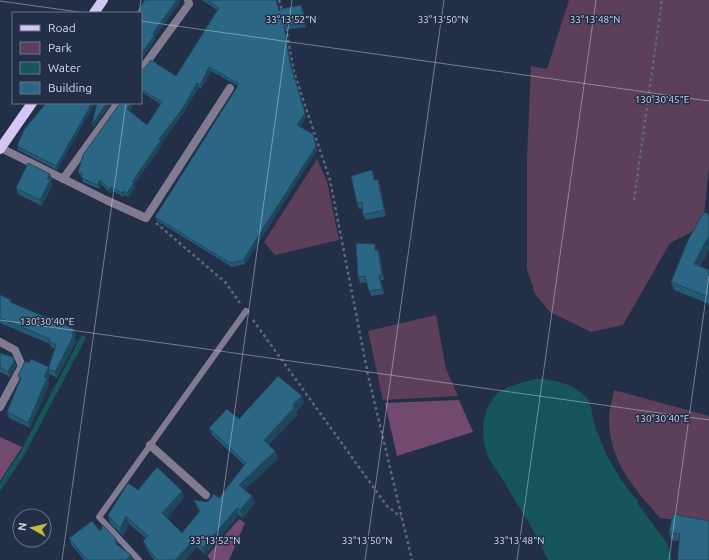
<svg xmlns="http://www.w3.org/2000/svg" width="709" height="560" viewBox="0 0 709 560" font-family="Ubuntu,sans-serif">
<rect width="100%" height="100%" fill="#232e47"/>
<!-- green -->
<path fill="#5c3f5a" d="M569,0H709V166L703,226L670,243L623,325L591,332L550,312L535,294L527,269V158L531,66L547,69Z
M317,159L327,181L339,240L275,255L264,242Z
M436,315L446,369L458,396L383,400L368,331Z
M614,390L709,416V525L660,518C633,487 609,461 609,418C609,409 613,399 614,390Z"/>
<!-- forest -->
<path fill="#72496f" d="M459,400L473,432L397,456L385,403Z
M0,437L22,447L0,481Z
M239,519L245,523L229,560H211L207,556Z"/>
<!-- water -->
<path fill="#16565b" d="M535,379C552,378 574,384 586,397C593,404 592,420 596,429C605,454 619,481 638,501V504L667,543L672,560H548C536,532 518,506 503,480C498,471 490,463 487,453C480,434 482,407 498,393C507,385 524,383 535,379Z"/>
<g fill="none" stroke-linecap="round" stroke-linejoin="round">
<!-- stream -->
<path stroke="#16565b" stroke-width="5" d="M0,487L22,454L83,338"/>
<!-- path -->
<path stroke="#5d677d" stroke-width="2.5" stroke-dasharray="3 3" stroke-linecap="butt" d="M279,0L282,11
M286,28L294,72L330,180L368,375L412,560
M634,200L662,0
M156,223L225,282L240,303
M253,320L387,506L401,517"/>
<!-- lane -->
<path stroke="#817b92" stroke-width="6" d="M139,560L99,517L246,311"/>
<!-- street -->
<path stroke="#817b92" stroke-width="8" d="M141,70L189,4L188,0
M1,148L106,200L146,218L230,88
M63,179L118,103
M0,342L15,350L22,366L0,407
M150,445L206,495"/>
<!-- primary -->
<path stroke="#d4c7f6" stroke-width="10" d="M94,13L103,0
M0,149L32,103"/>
</g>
<!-- wall -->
<path fill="#255872" d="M202,0H276L279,11L303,9L306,27L285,30L292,67L306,117L300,127L314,138L317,150L245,264L232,267L157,221L155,217L238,86L211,71L201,89L199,87L182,115L162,142L163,144L134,184L136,187L128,197L125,195L123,197L113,191L110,193L101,184L99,189L83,182L82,177L80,176L78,172L130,111L147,125L160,104L142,92L141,95V71L176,76L217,10Z
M46,103H95L57,170L18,150L17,146Z
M374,175L375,180H378L380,186L386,216L366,220L363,215V208L359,209L357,203Z
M52,179L51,182L52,186L42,206L18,194L16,188Z
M709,215V249L700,267L709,270V304L674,290L671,282Z
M377,250L380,255L384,280H381L384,294L371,296L367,282L360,283L358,277Z
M0,295L12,303L74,329L76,335L74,338L76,342L57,378L50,374L48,380L49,384L30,428L9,418L7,412L20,381L18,376L29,363L49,367L55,349L51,347L50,344L0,323Z
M0,353L14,361L16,366L10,377L0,372Z
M302,396L304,403L296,412L297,415L269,445L275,451L278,459L245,489L252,496L255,503L243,518L239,515L205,555L197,547L185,560H154L146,548L143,541L146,538L129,524L123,536L110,523L108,515L138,490L184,498L167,518L182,533L199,512L194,500L207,502L219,498L244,465L212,435L209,428L239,419Z
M709,521L679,541L671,540L669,532Z
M100,531L116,539L118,544V545L133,560H84L71,544L69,538Z"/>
<!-- shaded-wall -->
<path fill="#1e475d" d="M177,0H179L180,3L155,37V40L141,60V54L153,33Z
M301,5L303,9L306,27L305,23Z
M284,26L285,30L292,67L306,117L299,129L297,125L290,63Z
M209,67L211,71L201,89L200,85Z
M197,83L199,87L182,115L162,142L163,144L134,184L136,187L128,197L127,193L132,182L159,139Z
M92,103H95L57,170L56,166Z
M107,103H112L93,128L92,124Z
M131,103H135L129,113L127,109Z
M314,138L317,150L245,264L243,260Z
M372,170L374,175L376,185L374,180Z
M50,174L52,179L51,182L52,186L42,206L40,200L47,179Z
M100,180L101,184L99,189L97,185Z
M378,180L380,186L386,216L384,210Z
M111,187L113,191L110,193L109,189Z
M123,191L125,195L123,197L122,193Z
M708,237L709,240V249L697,272L694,264Z
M378,250L380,255L384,280L382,274Z
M379,275L381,280L384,294L382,289Z
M74,329L76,335L74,338L76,342L57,378L55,372L72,333Z
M14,361L16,366L10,377L8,372Z
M48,369L50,374L48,380L49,384L30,428L28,423L44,377Z
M302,396L304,403L296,412L297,415L266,448L264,440L293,404Z
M275,451L278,459L242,492L239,485Z
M182,491L184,498L165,521L162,513Z
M252,496L255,503L243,518L240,510Z
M237,508L239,515L205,555L203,548Z
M126,516L129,524L123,536L120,529Z
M116,539L118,544L117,548L115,543Z
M194,540L197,547L185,560H175Z
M131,555L133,560H126Z"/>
<!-- building -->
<path fill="#2b6685" stroke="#1e475d" d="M145,0H177L153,33L154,36L141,54V13H136Z
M207,0H276L279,11L281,9L301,5L305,23L284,26L290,63L305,113L297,125L313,134L316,146L243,260L230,263L155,217L239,84L209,67L200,85L197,83L181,111L159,139L161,140L132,182L134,183L127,193L123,191L122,193L111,187L109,189L100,180L97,185L82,178V174L78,172L83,155L120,103H131L127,109L147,125L162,102L141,89V71H142L151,60L176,76L219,8Z
M46,103H92L56,166L17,146L24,130Z
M97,103H107L92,124Z
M28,163L50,174L47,179L50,180L40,200L16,188Z
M372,170L374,180H378L384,210L363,215L362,202L357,203L351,176Z
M704,212L709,215V238L708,237L694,264L709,270V297L671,282L688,240Z
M356,243L375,244V250H378L382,274L379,275L382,289L369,291L365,276L358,277Z
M0,295L11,300L10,302L74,329L72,333L73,336L55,372L48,369L56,345L49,342L50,339L0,318Z
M0,353L13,357L14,361L8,372L0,367Z
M31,359L49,367L44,377L47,378L28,423L7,412L21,378L18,376L25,361L29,363Z
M278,376L302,396L293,404L294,408L264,440L275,451L239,485L252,496L240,510L237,508L203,548L194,540L175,560H157L143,541L148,536L126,516L120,529L108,515L128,483L138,490L157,467L182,491L162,513L182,533L200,511L194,500L207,502L214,494L219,498L246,463L209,428L227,409L239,419Z
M673,514L709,521V560H678V552L680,534L669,532Z
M92,521L100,531L103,525L116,539L115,543L131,555L126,560H87L69,538Z"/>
<!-- ticks -->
<path fill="none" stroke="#d5dded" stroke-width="1" stroke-opacity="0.45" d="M0,1L86,13M139,13L141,0M141,21L709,101M0,320L709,420M62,560L126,103M214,560L292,0M365,560L444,0M517,560L596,0M669,560L709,276"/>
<g font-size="10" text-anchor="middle" fill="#d5dded" stroke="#232e47" stroke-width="3" stroke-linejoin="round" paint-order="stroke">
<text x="291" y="23">33°13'52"N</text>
<text x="443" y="23">33°13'50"N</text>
<text x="595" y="23">33°13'48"N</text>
<text x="662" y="103">130°30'45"E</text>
<text x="47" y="325">130°30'40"E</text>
<text x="662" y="422">130°30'40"E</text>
<text x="215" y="544">33°13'52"N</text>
<text x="367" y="544">33°13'50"N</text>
<text x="519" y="544">33°13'48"N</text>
</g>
<!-- legend -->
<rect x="12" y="12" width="130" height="92" fill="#232e47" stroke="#6a7489"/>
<rect x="20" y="25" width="20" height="6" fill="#d4c7f6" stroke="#6a7489"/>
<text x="48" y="32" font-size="12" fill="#d5dded">Road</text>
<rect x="20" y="42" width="20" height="12" fill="#5c3f5a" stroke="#6a7489"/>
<text x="48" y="52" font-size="12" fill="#d5dded">Park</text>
<rect x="20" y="62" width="20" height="12" fill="#16565b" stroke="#6a7489"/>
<text x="48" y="72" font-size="12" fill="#d5dded">Water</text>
<rect x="20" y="82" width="20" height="12" fill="#2b6685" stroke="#6a7489"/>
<text x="48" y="92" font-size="12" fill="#d5dded">Building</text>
<!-- north arrow -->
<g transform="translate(32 528) rotate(278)"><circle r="19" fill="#232e47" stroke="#6a7489"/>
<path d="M0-3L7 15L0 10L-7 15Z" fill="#c0be40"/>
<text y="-6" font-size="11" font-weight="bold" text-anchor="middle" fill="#d5dded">N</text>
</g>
</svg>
